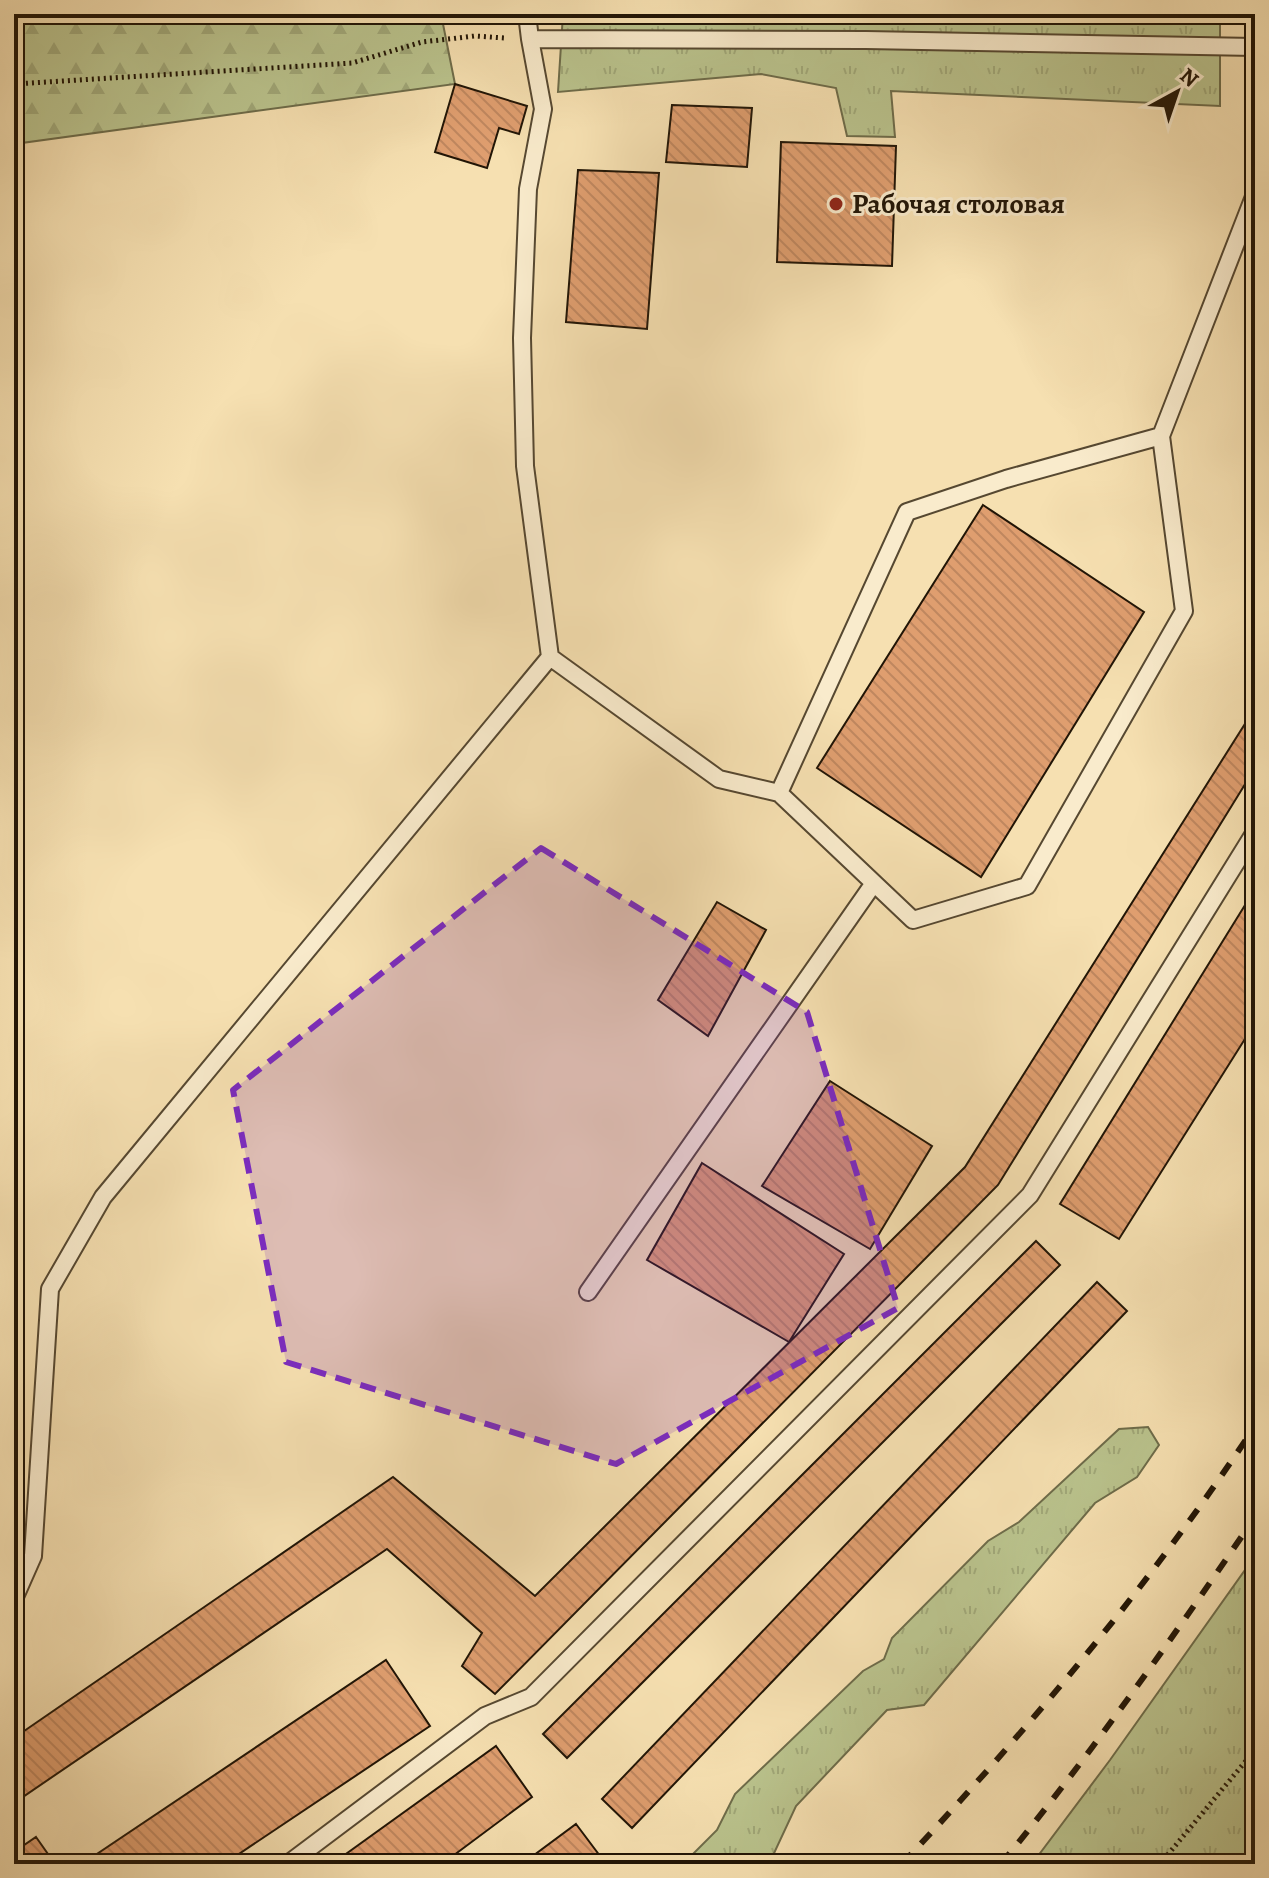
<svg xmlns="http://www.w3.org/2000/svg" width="1269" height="1878" viewBox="0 0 1269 1878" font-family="Alegreya,serif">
<defs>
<pattern id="grass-tufts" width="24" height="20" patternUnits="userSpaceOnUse" patternTransform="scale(2)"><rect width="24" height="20" fill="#bac38d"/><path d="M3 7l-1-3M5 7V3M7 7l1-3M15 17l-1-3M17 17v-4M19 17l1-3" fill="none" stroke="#a0a778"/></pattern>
<pattern id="forest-firs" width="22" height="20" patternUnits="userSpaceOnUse" patternTransform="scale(2)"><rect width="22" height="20" fill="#bac38d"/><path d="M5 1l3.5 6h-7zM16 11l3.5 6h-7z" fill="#a0a778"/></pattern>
<pattern id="building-back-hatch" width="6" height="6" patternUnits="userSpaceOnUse" patternTransform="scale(2)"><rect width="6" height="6" fill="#df9e6f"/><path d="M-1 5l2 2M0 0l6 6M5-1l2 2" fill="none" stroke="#bf875f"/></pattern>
</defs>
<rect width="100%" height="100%" fill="#f6e0b1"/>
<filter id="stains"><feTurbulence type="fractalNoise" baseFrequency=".0025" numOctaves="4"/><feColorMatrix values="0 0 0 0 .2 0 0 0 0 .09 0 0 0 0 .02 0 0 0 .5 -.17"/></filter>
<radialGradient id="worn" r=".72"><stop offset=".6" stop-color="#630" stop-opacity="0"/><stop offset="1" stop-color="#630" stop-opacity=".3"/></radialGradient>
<!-- grass -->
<path fill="url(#grass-tufts)" stroke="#6e6c4a" stroke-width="2" d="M563,14H1220V106L891,91L895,137L847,136L836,88L761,74L558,92Z
M1148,1427L1159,1445L1137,1477L1095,1503L924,1705L887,1710L796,1806L769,1864H683L717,1830L735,1794L863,1671L884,1659L892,1638L988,1541L1019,1522L1119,1429Z
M1255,1556V1864H1032L1110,1760Z"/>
<!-- forest -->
<path fill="url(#forest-firs)" stroke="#6e6c4a" stroke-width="2" d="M14,14H441L455,84L14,144Z"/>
<!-- building -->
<path fill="url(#building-back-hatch)" stroke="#211506" stroke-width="2" d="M455,84L527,106L519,134L499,128L487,168L435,152Z
M672,105L752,108L747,167L666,162Z
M781,142L896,146L892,266L777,262Z
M578,170L659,173L647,329L566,322Z
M983,505L1144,612L981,877L817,768Z
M1255,708V768L998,1185L495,1694L462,1666L482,1633L387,1549L14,1803V1738L393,1477L535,1596L965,1167Z
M1255,889V1023L1119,1239L1060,1204Z
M717,902L766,930L708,1036L658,1000Z
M830,1081L932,1146L870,1249L762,1186Z
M702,1163L844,1254L789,1342L647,1260Z
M1036,1241L1060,1265L567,1758L543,1734Z
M1097,1282L1127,1311L632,1828L602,1799Z
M386,1660L430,1726L224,1864H82Z
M496,1746L532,1797L442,1864H332Z
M576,1824L606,1864H522Z
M36,1837L55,1864H14V1852Z"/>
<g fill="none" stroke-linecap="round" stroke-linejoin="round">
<!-- lane casing -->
<g stroke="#564831" stroke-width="20">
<path id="lane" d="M527,14L530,39L866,40L1255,47
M530,39L543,109L528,189L522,338L525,466L550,657L719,779L779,793
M1161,436L1184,611L1027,886L913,920L779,793L907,512L1006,479L1161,436L1255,194
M588,1292L874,883
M14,1599L33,1556L50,1289L103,1197L550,657
M288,1864L485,1716L531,1697L1030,1195L1255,832"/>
</g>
<!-- path -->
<path stroke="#211506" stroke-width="5" stroke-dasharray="2 4" stroke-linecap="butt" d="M14,84L352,63L422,42L475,36L505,38
M1160,1864L1255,1750"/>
<!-- lane -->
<use href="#lane" stroke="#f9ebcc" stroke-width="16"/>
<!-- rail -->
<path stroke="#211506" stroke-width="6" stroke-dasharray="14 14" stroke-linecap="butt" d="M902,1864C1030,1727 1151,1584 1255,1426
M1001,1864C1092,1753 1174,1636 1255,1517"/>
</g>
<!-- marked area -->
<path fill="#7b2cbf" fill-opacity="0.2" stroke="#7b2cbf" stroke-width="6" stroke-dasharray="16 10" stroke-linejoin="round" d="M541,848L807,1012L898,1308L616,1464L286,1362L233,1090Z"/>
<!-- markers -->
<circle fill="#8f2418" stroke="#f9ebcc" stroke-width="3" cx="836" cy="204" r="8"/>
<g text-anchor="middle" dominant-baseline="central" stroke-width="6" stroke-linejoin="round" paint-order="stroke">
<!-- poi labels -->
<g font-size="28" font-weight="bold" fill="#211506" stroke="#f9ebcc" text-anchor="start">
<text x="852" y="204">Рабочая столовая</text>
</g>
</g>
<!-- margin -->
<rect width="1269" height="1878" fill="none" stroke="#f6e0b1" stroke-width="48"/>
<rect x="16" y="16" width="1237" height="1846" fill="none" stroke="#211506" stroke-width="4"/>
<rect x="24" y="24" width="1221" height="1830" fill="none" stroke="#211506" stroke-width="2"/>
<!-- north arrow -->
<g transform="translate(1177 92) rotate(40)" stroke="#f9ebcc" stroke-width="6" paint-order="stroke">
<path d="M0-6L14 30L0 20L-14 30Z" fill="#211506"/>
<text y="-12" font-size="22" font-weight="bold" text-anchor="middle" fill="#211506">N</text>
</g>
<rect width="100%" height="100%" filter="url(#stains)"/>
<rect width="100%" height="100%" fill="url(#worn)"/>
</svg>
